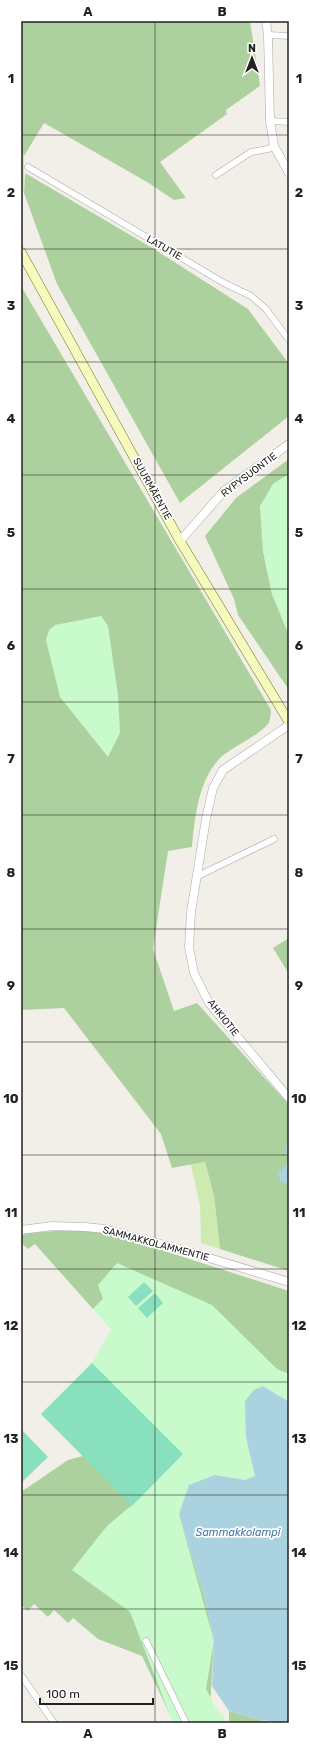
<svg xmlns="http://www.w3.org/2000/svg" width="310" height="1744" viewBox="0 0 310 1744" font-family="Rubik,sans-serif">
<rect width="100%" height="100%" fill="#f2efe9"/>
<!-- grass -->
<path fill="#cdebb0" d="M21,150L24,156V193L21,189Z
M205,1162L214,1196L220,1249L201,1243L200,1205L191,1165Z"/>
<!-- forest -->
<path fill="#add19e" d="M21,21H250L260,86L226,110L227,114L160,162L186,198L174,200L147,182L44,123L24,156L21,150Z
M25,173L154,249L248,309L289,364V416L180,503L57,284L24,193Z
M21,286L271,710C271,714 270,719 269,722C263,734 230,748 219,759C198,782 195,817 192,847L168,851L153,949L174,1011L197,1003L289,1105V1145H286L289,1162L280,1181L289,1184V1271L220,1249L214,1196L205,1162L172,1168L161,1134L64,1008L21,1010Z
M289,459V474L273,484L263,551L272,594L289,635V690L238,615L234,599L205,536L236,498Z
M289,938V974L273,948Z
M70,1230L92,1231L118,1236L289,1291V1374L103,1299L93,1309L35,1244L28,1249C23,1245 21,1243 21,1236L27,1233Z
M83,1456L132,1505L179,1514L205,1599L214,1641L209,1723H174L142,1656L98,1639L73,1618L68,1623L54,1610L48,1617L34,1604L28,1611L21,1605V1492L68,1460Z
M229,1711L260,1720L276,1723H229Z"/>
<!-- park -->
<path fill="#c8facc" d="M289,474V635L272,594L263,551L260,506L273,484Z
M101,616L108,626L118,695L120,733L108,757L60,697L46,640L49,630L55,625Z
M117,1263L212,1305L279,1371L289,1374V1402L263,1386L246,1437L255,1476L245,1480L215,1475L179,1514L214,1641L206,1689L217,1710L229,1723H173L130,1612L72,1570L107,1526L132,1505L41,1414L92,1363L111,1329L93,1309L103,1299L98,1285Z"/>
<!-- pitch -->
<path fill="#88e0be" d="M144,1282L153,1291L136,1306L128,1297Z
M155,1293L163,1303L147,1318L138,1308Z
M92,1363L183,1454L132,1506L41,1414Z
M21,1429L48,1457L21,1483Z"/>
<!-- water -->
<path fill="#aad3df" d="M286,1145H289V1184L280,1182L278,1172C294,1162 285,1160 286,1145Z
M263,1386L289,1402V1723L260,1720L229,1711L212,1686L214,1641L205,1599L179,1514L189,1485L215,1475L245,1480L255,1476L246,1437L245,1401L254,1390Z"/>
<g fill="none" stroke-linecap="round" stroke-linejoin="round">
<!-- minor casing -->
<g stroke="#a9a9a9" stroke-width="7">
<path id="minor" d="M268,35L289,36
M270,121L289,122
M28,167L224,283L251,296L266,309L289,340
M216,175L251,152L268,149L274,146
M198,876L274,839
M146,1641L186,1723
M21,1675L54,1723"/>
</g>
<!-- tertiary casing -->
<g stroke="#a9a9a9" stroke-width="9">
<path id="tertiary" d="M266,21L268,35L270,121L274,146L289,173
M180,541L224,491L289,444
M289,725L223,770L213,788L206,819L191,912L189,947L194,973L209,1003L289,1098
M21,1230L52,1226L85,1227L105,1229L176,1248L289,1282"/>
</g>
<!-- secondary casing -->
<g stroke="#707d05" stroke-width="10">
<path id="secondary" d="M21,252L180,541L289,722"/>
</g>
<!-- minor -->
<use href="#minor" stroke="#fff" stroke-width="6"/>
<!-- tertiary -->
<use href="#tertiary" stroke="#fff" stroke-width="8"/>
<!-- secondary -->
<use href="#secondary" stroke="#f7fabf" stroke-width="9"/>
</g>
<!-- grid -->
<path fill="none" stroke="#222" stroke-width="1" stroke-opacity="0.55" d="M155,21V1723M21,135H289M21,249H289M21,362H289M21,475H289M21,589H289M21,702H289M21,815H289M21,929H289M21,1042H289M21,1155H289M21,1269H289M21,1382H289M21,1495H289M21,1609H289"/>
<g text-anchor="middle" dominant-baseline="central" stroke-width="3.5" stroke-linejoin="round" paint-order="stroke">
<!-- street labels -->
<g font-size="10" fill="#222" stroke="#fff">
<text transform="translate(164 248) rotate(30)">LATUTIE</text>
<text transform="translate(249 475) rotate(-37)">RYPYSUONTIE</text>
<text transform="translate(152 489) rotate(61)">SUURMÄENTIE</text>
<text transform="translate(223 1018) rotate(52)">AHKIOTIE</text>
<text transform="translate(156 1244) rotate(15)">SAMMAKKOLAMMENTIE</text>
</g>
<!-- water labels -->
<g font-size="11" font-style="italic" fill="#4a7aab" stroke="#fff">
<text x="238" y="1532">Sammakkolampi</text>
</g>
</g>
<!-- border -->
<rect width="310" height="1744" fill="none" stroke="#ffffff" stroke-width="44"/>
<!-- north arrow -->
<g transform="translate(252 58)" stroke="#ffffff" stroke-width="3" paint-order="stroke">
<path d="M0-3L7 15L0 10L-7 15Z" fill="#222222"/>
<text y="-6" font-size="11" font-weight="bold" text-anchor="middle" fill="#222222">N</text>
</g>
<!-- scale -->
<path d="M40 1698v6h113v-6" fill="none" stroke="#222222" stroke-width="2"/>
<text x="46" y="1698" font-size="12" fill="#222222" stroke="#ffffff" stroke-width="3" paint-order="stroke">100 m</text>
<rect x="22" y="22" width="266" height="1700" fill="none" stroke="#222" stroke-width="1.5"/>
<g font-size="13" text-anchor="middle" font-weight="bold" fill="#222">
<text x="88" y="16">A</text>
<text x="222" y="16">B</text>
<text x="11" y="83">1</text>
<text x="299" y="83">1</text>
<text x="11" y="197">2</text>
<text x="299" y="197">2</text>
<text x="11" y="310">3</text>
<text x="299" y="310">3</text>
<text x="11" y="423">4</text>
<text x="299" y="423">4</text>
<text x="11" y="537">5</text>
<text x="299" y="537">5</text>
<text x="11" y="650">6</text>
<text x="299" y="650">6</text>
<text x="11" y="763">7</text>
<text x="299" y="763">7</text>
<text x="11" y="877">8</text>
<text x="299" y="877">8</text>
<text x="11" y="990">9</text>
<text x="299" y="990">9</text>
<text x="11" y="1103">10</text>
<text x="299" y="1103">10</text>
<text x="11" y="1217">11</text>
<text x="299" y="1217">11</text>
<text x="11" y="1330">12</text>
<text x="299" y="1330">12</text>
<text x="11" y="1443">13</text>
<text x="299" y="1443">13</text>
<text x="11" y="1557">14</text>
<text x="299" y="1557">14</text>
<text x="11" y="1670">15</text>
<text x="299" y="1670">15</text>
<text x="88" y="1738">A</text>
<text x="222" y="1738">B</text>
</g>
</svg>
